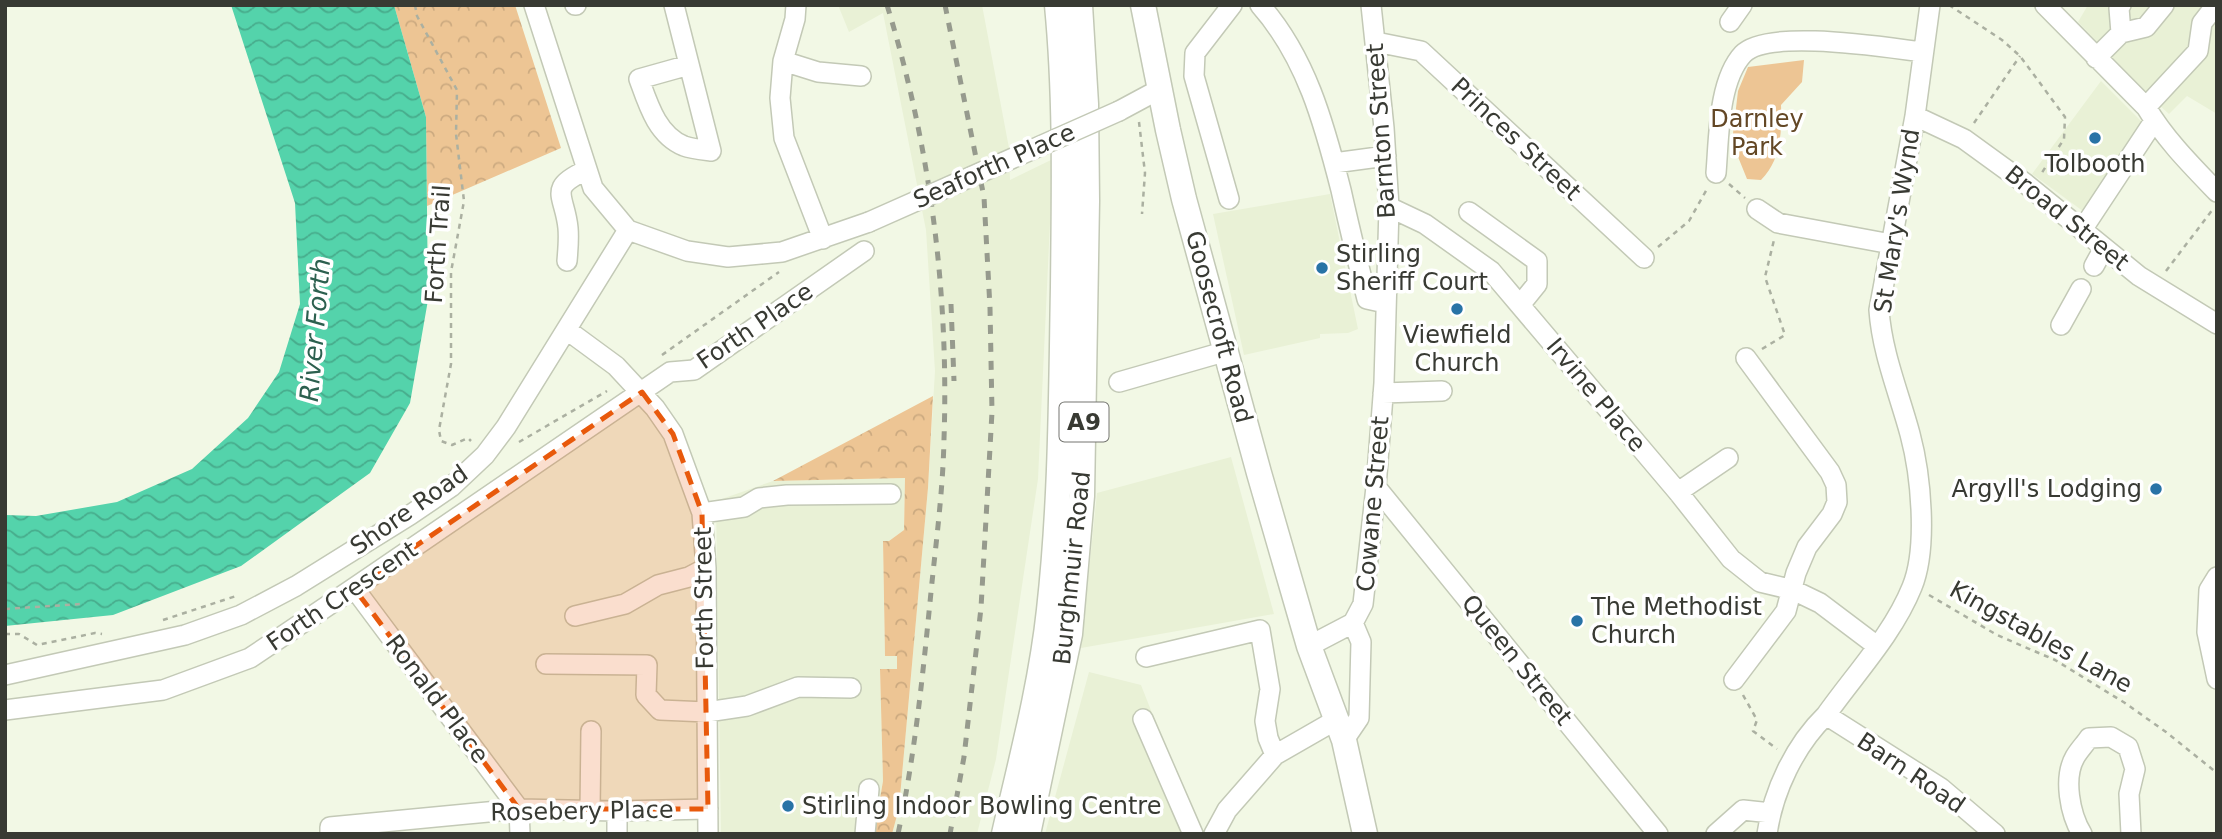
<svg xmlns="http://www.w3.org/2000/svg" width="2222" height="839" viewBox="0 0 2222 839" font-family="'DejaVu Sans',sans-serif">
<defs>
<pattern id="forest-crowns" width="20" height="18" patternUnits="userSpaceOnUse" patternTransform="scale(1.75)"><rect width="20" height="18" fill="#edc594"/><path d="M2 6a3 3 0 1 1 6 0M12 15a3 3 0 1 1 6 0" fill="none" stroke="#ccaa80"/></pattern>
<pattern id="water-waves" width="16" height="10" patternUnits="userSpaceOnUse" patternTransform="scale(1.75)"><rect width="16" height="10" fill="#54d3ab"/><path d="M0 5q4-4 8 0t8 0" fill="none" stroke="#47ac8c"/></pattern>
</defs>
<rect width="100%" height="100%" fill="#f2f8e5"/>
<!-- built -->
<path fill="#e9f1d6" d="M838,5H982L1009,148L1010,180L1053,159L1038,479L996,759L977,834H892L899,808L928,488L935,371L926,230L883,13L849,32Z
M2088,5H2217V114L2187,96L2169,114L2145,92L2078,22Z
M2101,81L2142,122L2087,214L2032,174Z
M1330,194L1358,329L1348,333L1320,334V338L1244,355L1213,214Z
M1231,457L1274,614L1081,648L1097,493Z
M905,478L904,530L889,541H883L885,656H897V669L880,670L883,781L874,834H721L716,501L773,481Z
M1089,672L1141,685L1193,817L1187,834H1045Z"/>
<!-- forest -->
<path fill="url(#forest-crowns)" d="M394,5H515L561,148L427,206L426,117Z
M933,396L928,488L899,808L892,834H874L883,781L880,669H897V656H885L883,541H889L904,530L905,478L773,481Z"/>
<!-- green -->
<path fill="#edc594" d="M1804,60L1802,82L1781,105C1782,132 1781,160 1761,180L1747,179L1732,142L1738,91L1748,67Z"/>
<!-- water -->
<path fill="url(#water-waves)" d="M231,5H394L426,117L428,300L410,403L370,473L241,566L113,615L5,626V515L36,516L117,502L192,469L248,418L279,372L300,304L295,203Z"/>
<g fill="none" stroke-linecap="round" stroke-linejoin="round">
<!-- minor casing -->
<g stroke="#c3c9b6" stroke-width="22">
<path id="minor" d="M534,5L593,188L628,230L687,251L728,257L782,252L869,222
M575,5H576
M674,5L711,151C703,150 692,149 684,146C657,135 648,104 639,79L689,65
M796,5L795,19L783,61L780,98L784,138L823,239
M1260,5C1306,57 1324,123 1341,190C1349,226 1358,263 1367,299L1385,303
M2045,5L2146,107C2165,139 2191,165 2217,192
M1730,22L1742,5
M2121,33L2119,8L2121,5
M1376,42L1421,51L1644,258
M2096,58L2121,33L2146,27L2164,5
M783,61L818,72L861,76
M2146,107L2198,51L2202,23L2216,5
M1119,111L1160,89
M1915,116L1964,139L2026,184L2139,276L2217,324
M1334,163L1386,156
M1716,173C1719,138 1718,81 1743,54C1768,28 1888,48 1923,52
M1229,199L1194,76L1195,53L1232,5
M1389,207L1425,224L1491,271L1678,492L1731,559L1760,582L1793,590L1820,603L1877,646
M1757,209L1778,223L1891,244
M1469,212L1537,261V284L1520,305
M2082,230L2154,121
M567,261C568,250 569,239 568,228C565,195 546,188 587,170
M2094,266L2104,248
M2061,325L2081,289
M567,330L616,366L655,408L673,434L702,513L706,568L708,834
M1119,382L1227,351
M1383,393L1442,391
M1376,487L1658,834
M1678,492L1728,458
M702,513L744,507L759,498L787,495L891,494
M2217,577L2209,590L2207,632L2217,679
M354,588L519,809L520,834
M575,616L625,604L658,585L689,577L706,568
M1309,646L1353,623L1363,604L1376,487L1384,383L1389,207L1384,128L1371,5
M1146,657L1260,630L1270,689L1265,721L1268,738L1275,755
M546,664L647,665L646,695L660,710L707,712L747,706L798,687L851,688
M5,675L185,635L241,615L296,586L410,515L451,487L485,455L506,427L628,230
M1734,680L1786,611L1796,573L1807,547L1832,514L1837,502L1836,485L1830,472L1746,358
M5,710L163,690L250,658L354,588L670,372L694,370L864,251
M1826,715L1941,788L1995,834
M1143,719L1193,834
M1344,740L1359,718L1361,642L1353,623
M590,810L591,731
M617,811V834
M330,834V827L519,809L617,811L708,809
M865,834L869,789
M1214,834L1227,810L1275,755L1336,720
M1716,834L1743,810L1771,813
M1767,834C1773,791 1795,745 1826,715C1855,674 1893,634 1912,587C1928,548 1921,475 1910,434C1899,393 1882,353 1879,310L1915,116L1930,5
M2082,834C2070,814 2063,778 2075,757C2079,750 2085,744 2089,738L2111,737L2128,747L2135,769L2129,794L2131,834"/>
</g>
<!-- major casing -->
<g stroke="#c3c9b6" stroke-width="27">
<path id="major" d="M1143,5L1168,130L1184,199L1259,473L1309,646L1344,740L1365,834
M1004,834C1021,760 1041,685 1049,610C1061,503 1061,394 1063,287C1064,193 1066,98 1057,5
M1028,834L1070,634L1082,496L1087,201L1086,104L1080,5"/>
</g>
<!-- path -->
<path stroke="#abb0a1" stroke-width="2.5" stroke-dasharray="5 5" stroke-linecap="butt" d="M415,5L417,16L457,90L456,134L464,201L451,272V364L439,430L441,441L452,445L468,438L471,441
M1949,5L2002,40L2020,56L2065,117L2064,139L2041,174
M1139,122L1145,173L1142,214
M1974,123L2020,56
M1729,184L1745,198
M1658,247L1689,221L1707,189
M2166,271L2213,209
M1762,349L1785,335L1765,277L1774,240
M662,355L779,272
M519,442L607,391
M1929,595L1997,635L2055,660L2125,703L2166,732L2217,773
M5,609L81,604
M163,620L236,596
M5,634H19L37,645L95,633L102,634
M1743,695L1757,720L1753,731L1777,749"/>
<!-- minor -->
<use href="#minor" stroke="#fff" stroke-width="19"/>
<!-- major -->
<use href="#major" stroke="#fff" stroke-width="24"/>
<!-- rail -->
<path stroke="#969a8d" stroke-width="5" stroke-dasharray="9 9" stroke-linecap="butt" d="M887,5C930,145 949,292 944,439C943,490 936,542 931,592C923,673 915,755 898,834
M945,5L984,197L990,308L992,412L981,608L964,757L950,834
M951,304L954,381"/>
<!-- minor-bridge casing -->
<g stroke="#c3c9b6" stroke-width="22" stroke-linecap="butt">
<path id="minor-bridge" d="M869,222L1119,111"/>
</g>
<!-- minor-bridge -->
<use href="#minor-bridge" stroke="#fff" stroke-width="19"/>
</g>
<!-- marked area -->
<path fill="#e8590c" fill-opacity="0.2" stroke="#e8590c" stroke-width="5" stroke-dasharray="14 9" stroke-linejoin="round" d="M642,392L673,434L702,513L708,809H519L354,588Z"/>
<!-- markers -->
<g fill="#2873a6" stroke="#fff" stroke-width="2.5">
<circle cx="2095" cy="138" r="7"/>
<circle cx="1322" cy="268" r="7"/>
<circle cx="1457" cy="309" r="7"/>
<circle cx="2156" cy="489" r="7"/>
<circle cx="1577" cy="621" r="7"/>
<circle cx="788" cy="806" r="7"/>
</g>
<g text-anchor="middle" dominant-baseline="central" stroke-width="7" stroke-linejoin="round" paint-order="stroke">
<!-- shield labels -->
<rect fill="#fff" stroke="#747570" stroke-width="2" x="1059.5" y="402.5" width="49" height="39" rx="5"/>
<g font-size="23" font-weight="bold" fill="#383a33">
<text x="1084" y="422">A9</text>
</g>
<!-- park labels -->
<g font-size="24" fill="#634725" stroke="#fff">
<text x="1757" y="119">Darnley<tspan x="1757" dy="28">Park</tspan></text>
</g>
<!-- street labels -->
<g font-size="24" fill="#383a33" stroke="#fff">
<text transform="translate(1381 131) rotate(-94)">Barnton Street</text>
<text transform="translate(1516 139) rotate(43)">Princes Street</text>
<text transform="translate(994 166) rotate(-24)">Seaforth Place</text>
<text transform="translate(2067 218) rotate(39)">Broad Street</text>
<text transform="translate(1897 221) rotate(-81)">St Mary's Wynd</text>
<text transform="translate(438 244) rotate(-86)">Forth Trail</text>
<text transform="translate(755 326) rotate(-34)">Forth Place</text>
<text transform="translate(1219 327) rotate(75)">Goosecroft Road</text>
<text transform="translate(1596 395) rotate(50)">Irvine Place</text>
<text transform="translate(1373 504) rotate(-85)">Cowane Street</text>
<text transform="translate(409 510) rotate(-35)">Shore Road</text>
<text transform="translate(1072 568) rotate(-84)">Burghmuir Road</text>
<text transform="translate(342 596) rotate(-34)">Forth Crescent</text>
<text transform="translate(704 598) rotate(-91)">Forth Street</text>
<text transform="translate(2041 637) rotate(29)">Kingstables Lane</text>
<text transform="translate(1517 660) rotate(51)">Queen Street</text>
<text transform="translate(437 699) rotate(53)">Ronald Place</text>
<text transform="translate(1911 773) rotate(34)">Barn Road</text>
<text transform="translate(582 811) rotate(-1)">Rosebery Place</text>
</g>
<!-- poi labels -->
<g font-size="24" fill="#383a33" stroke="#fff" text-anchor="start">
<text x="2095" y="164" text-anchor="middle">Tolbooth</text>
<text x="1336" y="254">Stirling<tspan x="1336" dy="28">Sheriff Court</tspan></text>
<text x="1457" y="335" text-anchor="middle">Viewfield<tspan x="1457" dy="28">Church</tspan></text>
<text x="2142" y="489" text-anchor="end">Argyll's Lodging</text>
<text x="1591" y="607">The Methodist<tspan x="1591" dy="28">Church</tspan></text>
<text x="802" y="806">Stirling Indoor Bowling Centre</text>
</g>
<!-- water labels -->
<g font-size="26" font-style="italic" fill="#2c604f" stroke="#fff">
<text transform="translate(315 330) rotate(-85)">River Forth</text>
</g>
</g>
<!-- border -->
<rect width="2222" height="839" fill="none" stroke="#383a33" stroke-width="14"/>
</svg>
